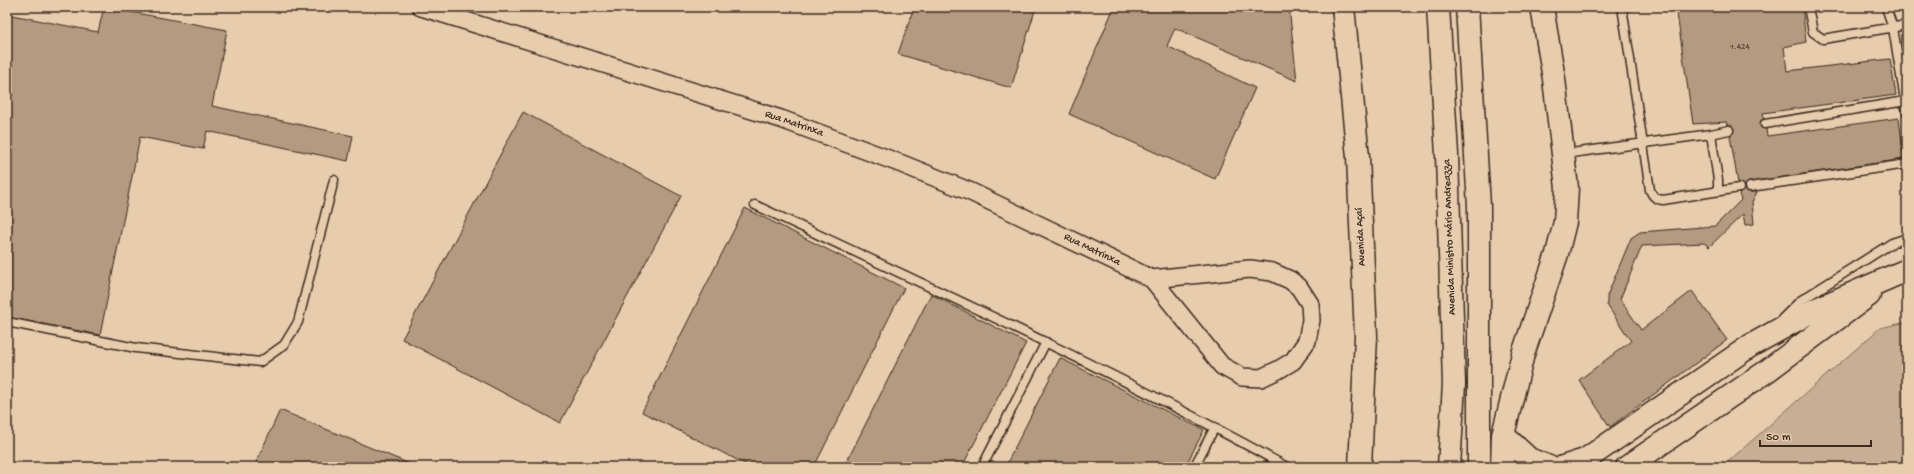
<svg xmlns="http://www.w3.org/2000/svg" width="1914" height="474" viewBox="0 0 1914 474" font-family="'Gochi Hand',sans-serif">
<rect width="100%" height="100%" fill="#e7ccae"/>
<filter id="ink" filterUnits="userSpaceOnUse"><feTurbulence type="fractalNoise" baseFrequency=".025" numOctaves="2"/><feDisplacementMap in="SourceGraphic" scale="8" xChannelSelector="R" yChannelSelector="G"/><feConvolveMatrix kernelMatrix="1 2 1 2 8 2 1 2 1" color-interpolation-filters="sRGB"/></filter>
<g filter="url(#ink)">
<!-- green -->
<path fill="#c8ae94" stroke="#826c59" d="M1907,322V467H1722L1880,328Z"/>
<!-- building -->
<path fill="#b39a81" stroke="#3b2a1e" d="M104,7L227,30L212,106L353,136L348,161L207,131L203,149L140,137L100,335L7,317V14L98,32Z
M914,7H1036L1011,88L898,54Z
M1114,7H1289L1297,81L1175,28L1167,46L1255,88L1215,179L1069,114Z
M1676,7H1802L1806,42L1784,47L1787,71L1890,59L1896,95L1763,113L1764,119L1761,120L1760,124L1761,128L1766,129L1767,136L1899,118L1904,159L1749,182L1745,185L1746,191L1750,192H1757L1752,202L1754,224L1745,225L1743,214L1709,247L1704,243L1642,246L1620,299L1641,330L1692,291L1727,340L1610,427L1579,380L1631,341L1607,305V296L1631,238L1640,232L1715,226L1741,200L1739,194L1744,190L1743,184L1738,183L1730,136L1734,132L1733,127L1728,125L1727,122L1693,124Z
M523,112L681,196L560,423L402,339Z
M745,208L904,288L814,467H751L642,412Z
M931,294L1026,343L962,467H844Z
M1060,358L1204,430L1185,467H1005Z
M280,410L417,467H254Z"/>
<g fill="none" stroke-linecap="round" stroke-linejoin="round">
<!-- lane casing -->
<g stroke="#3b2a1e" stroke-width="11">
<path id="lane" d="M1622,7L1650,190C1653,197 1656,199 1663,200L1739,188
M1808,7L1813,32L1823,39L1907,25
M1886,7L1893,28L1907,112
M1765,124L1906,101
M1711,134L1729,130
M1564,154L1711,134L1718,180V191
M1750,187L1907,164
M755,205C934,289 1114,371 1287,467
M1782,319L1800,301L1892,243L1907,238
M7,322L136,348L260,362L284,345L298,322L334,180
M982,467L1046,342
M1194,467L1215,427"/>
</g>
<!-- street casing -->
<g stroke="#3b2a1e" stroke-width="20">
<path id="street" d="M421,7L781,119L902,164L971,192L1152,279L1222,366L1242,377L1261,378L1278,370L1293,361L1307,341L1311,320L1310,304L1299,287L1290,280L1272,272L1250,269L1152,279"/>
</g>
<!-- secondary casing -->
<g stroke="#3b2a1e" stroke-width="25">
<path id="secondary" d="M1343,7L1358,157L1366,336L1360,467
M1503,435L1529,459L1549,467
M1502,467L1503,435L1523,354L1557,254L1565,222L1567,188L1554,79L1542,7
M1563,467L1585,460L1750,346L1814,310L1907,270
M1627,467L1767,371L1869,295"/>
</g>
<!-- primary casing -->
<g stroke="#3b2a1e" stroke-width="25">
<path id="primary" d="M1438,7L1447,155L1454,384L1449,467
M1467,7L1479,206V467"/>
</g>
<!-- lane -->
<use href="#lane" stroke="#e7ccae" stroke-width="8"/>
<!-- street -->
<use href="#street" stroke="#e7ccae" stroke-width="17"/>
<!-- secondary -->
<use href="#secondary" stroke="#e7ccae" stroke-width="22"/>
<!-- primary -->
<use href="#primary" stroke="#e7ccae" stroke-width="22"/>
</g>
</g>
<g text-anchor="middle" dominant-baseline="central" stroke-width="3" stroke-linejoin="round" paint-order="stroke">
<!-- number labels -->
<g font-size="9" fill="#594637">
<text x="1740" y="47">1.424</text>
</g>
<!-- street labels -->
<g font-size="11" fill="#3b2a1e" stroke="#e7ccae">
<text transform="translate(794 124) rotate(19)">Rua Matrinxa</text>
<text transform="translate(1361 237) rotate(-93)">Avenida Açaí</text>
<text transform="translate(1450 237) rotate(-92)">Avenida Ministro Mário Andreazza</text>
<text transform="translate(1092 250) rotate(26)">Rua Matrinxa</text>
</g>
</g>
<!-- margin -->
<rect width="1914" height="474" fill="none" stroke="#e7ccae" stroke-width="24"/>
<rect x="12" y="12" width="1890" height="450" fill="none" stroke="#3b2a1e" stroke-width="1.5" filter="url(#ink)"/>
<!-- scale -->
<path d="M1760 440v6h111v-6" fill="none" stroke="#3b2a1e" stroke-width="2"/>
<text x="1766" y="440" font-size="12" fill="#3b2a1e" stroke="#e7ccae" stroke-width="3" paint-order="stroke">50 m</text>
</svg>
